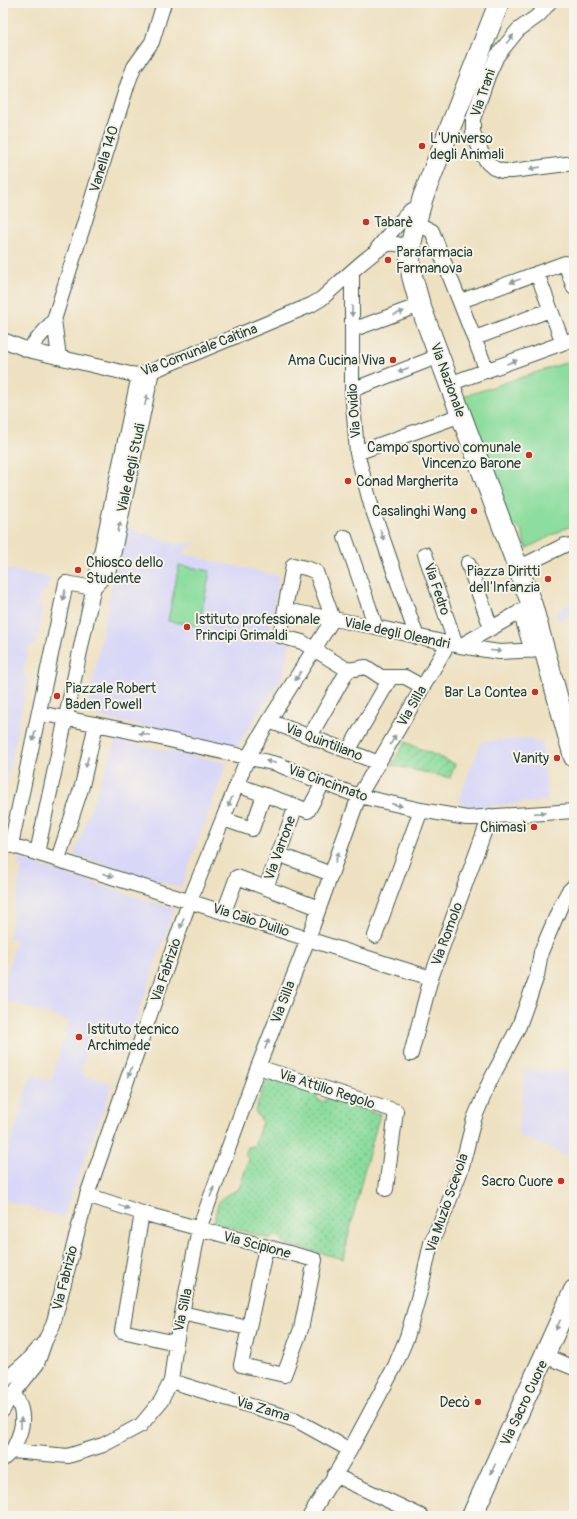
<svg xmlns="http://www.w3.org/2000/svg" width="577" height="1519" viewBox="0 0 577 1519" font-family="Pangolin,sans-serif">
<defs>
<pattern id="park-dots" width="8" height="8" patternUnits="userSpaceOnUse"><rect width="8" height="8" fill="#8cdd9e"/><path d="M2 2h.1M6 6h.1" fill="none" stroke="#72b482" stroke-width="1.8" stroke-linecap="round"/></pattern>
<pattern id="garden-furrows" width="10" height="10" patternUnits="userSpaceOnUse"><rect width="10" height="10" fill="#8cdd9e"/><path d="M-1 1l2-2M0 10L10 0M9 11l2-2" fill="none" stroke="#72b482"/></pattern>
</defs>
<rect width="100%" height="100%" fill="#f7f3e8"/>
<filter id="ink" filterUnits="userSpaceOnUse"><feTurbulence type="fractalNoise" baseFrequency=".025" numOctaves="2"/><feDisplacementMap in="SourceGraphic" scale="8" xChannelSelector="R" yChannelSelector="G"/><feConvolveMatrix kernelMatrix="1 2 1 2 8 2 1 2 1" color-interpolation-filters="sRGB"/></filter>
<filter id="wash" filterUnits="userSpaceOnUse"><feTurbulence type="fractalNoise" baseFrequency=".012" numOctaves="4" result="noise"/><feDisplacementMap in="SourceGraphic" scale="16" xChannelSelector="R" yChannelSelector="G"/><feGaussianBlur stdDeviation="0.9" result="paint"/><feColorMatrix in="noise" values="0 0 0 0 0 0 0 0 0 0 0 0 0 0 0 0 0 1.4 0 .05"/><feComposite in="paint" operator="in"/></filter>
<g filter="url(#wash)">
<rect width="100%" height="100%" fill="#eee1c1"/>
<!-- built -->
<path fill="#d8d7f8" d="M124,526L177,545L200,541L180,553L230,565L279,576L268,639L290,644L284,673L237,747L86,714Z
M3,568L50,578L47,590L42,591L39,607L43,609L36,644L29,646L23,673L28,678L3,802Z
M574,600V617L568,616L559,620L555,614Z
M529,738L535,742L542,741L548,801L473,807L458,801L481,742Z
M116,740L227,763L181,888L74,855Z
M19,859L174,909L130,1039L96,1028L91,1042H88L81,1075L113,1084L63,1217L3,1200V1169L31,1075L51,1081L69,1021L3,1000V990L16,940L9,938L22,867L17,866Z
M525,1070L574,1072V1158L518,1135Z"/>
<!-- park -->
<path fill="url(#park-dots)" stroke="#568d69" d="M267,1078L316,1094L317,1099L323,1102L327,1098L380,1114L363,1175L343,1259L283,1243L282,1238L275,1235L271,1239L214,1223C218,1200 217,1199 239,1189L249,1159L245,1155L248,1147L254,1146L262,1122L255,1111Z"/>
<!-- garden -->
<path fill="url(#garden-furrows)" stroke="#568d69" d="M405,742L455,764L450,778L392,765Z"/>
<!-- pitch -->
<path fill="#8cdd9e" stroke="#568d69" d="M574,360V524L527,548L524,542L522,531L516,526L511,528L462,397Z
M179,565L210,571L199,626L168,621Z"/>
</g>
<g filter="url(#ink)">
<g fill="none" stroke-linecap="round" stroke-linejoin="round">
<!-- street casing -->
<g stroke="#3e5649" stroke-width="16">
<path id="street" d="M549,3L539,15L518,30L497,56L488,76L473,119V132L476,140L483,156L488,163L494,168L502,171H512L574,163
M404,217L432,231L487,371
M377,249L389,234L411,210
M352,272V390L357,453L371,505L417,637
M537,273L563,343
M461,301L565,263L574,288
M54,320L59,357
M352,330L420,305
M475,338L550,310
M3,340L28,350L130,374L139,375L152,371L311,305L321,299C334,288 376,247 389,244C397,243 403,245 410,248
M28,350L54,320L128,83L134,67L152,42L164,3
M449,384L574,339
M352,390L439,356
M357,453L461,415
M345,537L376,627
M425,554L456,645
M468,563L491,628
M518,568L565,545
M96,585L104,576L111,565L152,371
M93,588L66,583L11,845L431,978
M285,610L376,627L460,646L499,652L545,650
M520,611L532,651
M333,619L316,572L309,569L293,565L280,636L302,642L348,670L366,667L381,677H405L423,687
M460,646L532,605
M39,713L120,729L277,764L323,783L359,796L421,810L467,818L574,811
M269,721L379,763
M310,736L348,670
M348,751L391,677
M237,785L296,806
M223,819L252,829L264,795
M37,853L139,375
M278,854L331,874
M58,859L82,786L96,724
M266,888L296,806L308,811L323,783
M224,912L237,877L319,908
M375,936L421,810
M411,1054L431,978L490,816
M258,1067L396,1111L386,1189
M87,1195L142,1213L315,1260L301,1329L284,1375L241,1365L266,1247
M142,1213L122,1331L176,1343
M182,1313L248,1328
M545,1356L574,1368
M4,1381L26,1362L38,1348
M171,1381L296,1420L350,1450
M13,1394L37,1364L45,1341L53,1325L87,1195L190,900L248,757L269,721L333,619
M3,1410L7,1402
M12,1451C21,1434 27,1418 17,1399L12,1397
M3,1459L12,1451L68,1456L103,1445L141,1425L161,1401L171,1381L176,1343L199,1229L258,1067L308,939L359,796L448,644
M334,1475L421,1516
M310,1516L350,1450L395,1366L407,1337L421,1288L431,1243L445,1212L461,1170L474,1119L490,1081L519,1026L537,976L541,952L562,903L568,892L574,886"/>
</g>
<!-- secondary casing -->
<g stroke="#3e5649" stroke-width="22">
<path id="secondary" d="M499,3L423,197L416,222L410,249V262L412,276L420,305L532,605L574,757
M472,1516L574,1290"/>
</g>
<!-- street -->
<use href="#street" stroke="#fff" stroke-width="14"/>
<!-- secondary -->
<use href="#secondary" stroke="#fff" stroke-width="20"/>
</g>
<!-- one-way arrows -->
<defs><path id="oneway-solid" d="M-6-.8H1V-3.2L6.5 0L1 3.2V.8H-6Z"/></defs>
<g fill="#8f9e9a">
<use href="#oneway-solid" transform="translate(510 39) rotate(-50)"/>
<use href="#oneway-solid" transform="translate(535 168) rotate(172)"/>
<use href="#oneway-solid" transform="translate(515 281) rotate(160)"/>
<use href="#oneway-solid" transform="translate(352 311) rotate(90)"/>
<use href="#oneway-solid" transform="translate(399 313) rotate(-20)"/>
<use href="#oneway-solid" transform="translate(512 362) rotate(-20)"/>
<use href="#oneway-solid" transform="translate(403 370) rotate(159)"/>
<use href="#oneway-solid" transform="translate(146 400) rotate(-78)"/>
<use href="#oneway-solid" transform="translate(119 527) rotate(-78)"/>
<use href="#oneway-solid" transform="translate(382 535) rotate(71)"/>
<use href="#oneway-solid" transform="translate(64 595) rotate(102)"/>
<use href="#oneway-solid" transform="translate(496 651) rotate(5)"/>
<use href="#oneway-solid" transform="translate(298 676) rotate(122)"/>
<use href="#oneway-solid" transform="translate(144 734) rotate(-168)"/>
<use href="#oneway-solid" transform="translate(34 736) rotate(102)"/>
<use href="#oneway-solid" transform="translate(393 740) rotate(-60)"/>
<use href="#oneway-solid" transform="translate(87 762) rotate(103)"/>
<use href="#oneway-solid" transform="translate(271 762) rotate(-166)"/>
<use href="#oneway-solid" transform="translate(230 802) rotate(112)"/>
<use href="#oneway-solid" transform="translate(397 805) rotate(13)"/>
<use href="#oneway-solid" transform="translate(540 813) rotate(-4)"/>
<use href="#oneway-solid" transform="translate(337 857) rotate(-70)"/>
<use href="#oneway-solid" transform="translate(108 875) rotate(17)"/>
<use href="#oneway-solid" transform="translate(182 923) rotate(109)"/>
<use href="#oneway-solid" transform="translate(267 1044) rotate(-69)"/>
<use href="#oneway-solid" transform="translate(130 1072) rotate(109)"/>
<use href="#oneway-solid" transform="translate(212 1192) rotate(-70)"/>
<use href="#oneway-solid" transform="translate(124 1207) rotate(18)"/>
<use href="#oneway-solid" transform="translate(558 1325) rotate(114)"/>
<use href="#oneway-solid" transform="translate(21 1423) rotate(-90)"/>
<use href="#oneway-solid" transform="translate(493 1469) rotate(114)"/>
</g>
</g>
<!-- markers -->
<g fill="#c8321e" stroke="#f7f3e8" stroke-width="1.5">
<circle cx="422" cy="146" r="4"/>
<circle cx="366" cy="222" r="4"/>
<circle cx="388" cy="260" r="4"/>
<circle cx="393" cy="360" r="4"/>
<circle cx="529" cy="455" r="4"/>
<circle cx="348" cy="481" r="4"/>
<circle cx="474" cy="511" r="4"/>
<circle cx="78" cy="570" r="4"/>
<circle cx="548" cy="579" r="4"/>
<circle cx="187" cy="627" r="4"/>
<circle cx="535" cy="692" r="4"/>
<circle cx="57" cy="696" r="4"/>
<circle cx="557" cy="758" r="4"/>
<circle cx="534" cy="827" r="4"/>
<circle cx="79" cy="1037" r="4"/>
<circle cx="561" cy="1181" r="4"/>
<circle cx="478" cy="1402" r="4"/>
</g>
<g text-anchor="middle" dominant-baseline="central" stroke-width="4" stroke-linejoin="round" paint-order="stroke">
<!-- street labels -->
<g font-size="14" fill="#1f3d34" stroke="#f7f3e8">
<text transform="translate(483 93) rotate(-71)">Via Trani</text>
<text transform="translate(104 159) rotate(-73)">Vanella 140</text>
<text transform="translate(199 350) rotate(-21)">Via Comunale Caitina</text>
<text transform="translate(448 380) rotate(70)">Via Nazionale</text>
<text transform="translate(354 411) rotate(-94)">Via Ovidio</text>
<text transform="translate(131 468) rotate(-78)">Viale degli Studi</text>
<text transform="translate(437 589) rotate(71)">Via Fedro</text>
<text transform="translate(397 633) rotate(12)">Viale degli Oleandri</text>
<text transform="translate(412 706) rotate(-60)">Via Silla</text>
<text transform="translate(324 742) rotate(21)">Via Quintiliano</text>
<text transform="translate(328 783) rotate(20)">Via Cincinnato</text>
<text transform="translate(280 848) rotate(-70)">Via Varrone</text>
<text transform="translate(251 920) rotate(18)">Via Caio Duilio</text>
<text transform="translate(447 934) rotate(-70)">Via Romolo</text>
<text transform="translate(166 970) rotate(-71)">Via Fabrizio</text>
<text transform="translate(283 1002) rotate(-69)">Via Silla</text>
<text transform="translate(327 1089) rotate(18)">Via Attilio Regolo</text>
<text transform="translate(447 1203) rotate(-71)">Via Muzio Scevola</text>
<text transform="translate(257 1245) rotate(15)">Via Scipione</text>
<text transform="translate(65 1278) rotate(-76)">Via Fabrizio</text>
<text transform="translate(183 1310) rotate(-78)">Via Silla</text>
<text transform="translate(524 1403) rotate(-65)">Via Sacro Cuore</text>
<text transform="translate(263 1409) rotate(17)">Via Zama</text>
</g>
<!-- poi labels -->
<g font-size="14" fill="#1f3d34" stroke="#f7f3e8" text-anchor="end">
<text x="430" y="138" text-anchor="start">L'Universo<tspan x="430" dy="16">degli Animali</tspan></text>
<text x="374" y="222" text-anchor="start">Tabarè</text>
<text x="396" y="252" text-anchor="start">Parafarmacia<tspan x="396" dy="16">Farmanova</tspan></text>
<text x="385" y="360">Ama Cucina Viva</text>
<text x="521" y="447">Campo sportivo comunale<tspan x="521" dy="16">Vincenzo Barone</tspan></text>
<text x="356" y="481" text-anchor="start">Conad Margherita</text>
<text x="466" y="511">Casalinghi Wang</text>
<text x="86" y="562" text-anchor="start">Chiosco dello<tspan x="86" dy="16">Studente</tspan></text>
<text x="540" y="571">Piazza Diritti<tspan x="540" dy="16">dell'Infanzia</tspan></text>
<text x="195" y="619" text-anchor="start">Istituto professionale<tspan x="195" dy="16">Principi Grimaldi</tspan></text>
<text x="65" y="688" text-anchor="start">Piazzale Robert<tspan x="65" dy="16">Baden Powell</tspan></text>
<text x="527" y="692">Bar La Contea</text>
<text x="549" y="758">Vanity</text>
<text x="526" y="827">Chimasì</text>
<text x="87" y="1029" text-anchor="start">Istituto tecnico<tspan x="87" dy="16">Archimede</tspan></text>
<text x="553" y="1181">Sacro Cuore</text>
<text x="470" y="1402">Decò</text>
</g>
</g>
<!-- margin -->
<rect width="577" height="1519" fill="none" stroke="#f7f3e8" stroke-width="16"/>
</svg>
